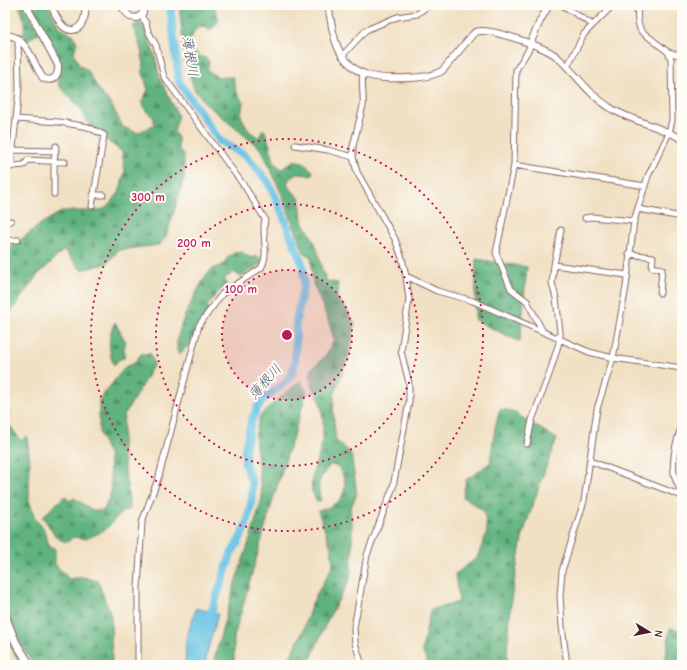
<svg xmlns="http://www.w3.org/2000/svg" width="687" height="670" viewBox="0 0 687 670" font-family="'Comic Neue','Klee One',sans-serif">
<defs>
<pattern id="forest-firs" width="22" height="20" patternUnits="userSpaceOnUse"><rect width="22" height="20" fill="#60b27f"/><path d="M5 1l3.5 6h-7zM16 11l3.5 6h-7z" fill="#519068"/></pattern>
</defs>
<rect width="100%" height="100%" fill="#fdfcf7"/>
<filter id="ink" filterUnits="userSpaceOnUse"><feTurbulence type="fractalNoise" baseFrequency=".025" numOctaves="2"/><feDisplacementMap in="SourceGraphic" scale="8" xChannelSelector="R" yChannelSelector="G"/><feConvolveMatrix kernelMatrix="1 2 1 2 8 2 1 2 1" color-interpolation-filters="sRGB"/></filter>
<filter id="wash" filterUnits="userSpaceOnUse"><feTurbulence type="fractalNoise" baseFrequency=".012" numOctaves="4" result="noise"/><feDisplacementMap in="SourceGraphic" scale="16" xChannelSelector="R" yChannelSelector="G"/><feGaussianBlur stdDeviation="0.9" result="paint"/><feColorMatrix in="noise" values="0 0 0 0 0 0 0 0 0 0 0 0 0 0 0 0 0 1.4 0 .05"/><feComposite in="paint" operator="in"/></filter>
<g filter="url(#wash)">
<rect width="100%" height="100%" fill="#f1e0c3"/>
<!-- forest -->
<path fill="url(#forest-firs)" stroke="#556855" d="M19,5H24L39,33L25,41L20,35L24,31L25,22Z
M28,5H48C54,17 58,31 73,34L77,43L74,53L79,65L87,70L102,95L110,102L123,127L137,133L154,125V118L146,111L142,101L148,90L142,70L144,64L140,46L133,26L142,22L155,56L160,78L178,116L174,132L178,138V148L184,156V180L166,237L159,245L119,250L106,264L81,270L64,250L36,277L5,320V252L42,223L63,211H95L106,208L119,193L125,171L122,152C110,142 84,127 83,111L59,86L58,77L60,74Z
M179,5H214L219,20L215,26L210,30L203,26C192,30 191,36 191,47L199,56L206,58L209,61L207,71L219,77H233L236,91L243,102L241,116L249,131L259,138L263,129L266,133L275,164L282,169L294,160L302,162L313,171L311,176L298,173L289,179L287,185L300,199L302,219L316,245L322,269L327,281L338,283L337,298L344,306L355,323L349,354L334,395L333,410L336,440L351,453L357,494L350,509L352,524V555L350,579L328,619L308,665H286L303,631L312,603L333,565L331,548L318,511C332,507 345,501 345,484C345,479 340,471 338,466L330,465C319,479 316,483 321,501L317,502C316,499 313,494 312,491C309,472 322,454 323,436C323,428 323,410 320,402C314,385 307,389 312,368C323,360 329,352 334,339L328,320L313,283L311,257L304,253L282,195L262,150L206,104L194,89L185,61Z
M240,251L251,258L258,256L261,259L262,263L241,276H239L234,272L224,279L228,284L218,292L207,306L209,309C201,325 194,343 179,354C168,341 200,282 210,271C214,267 220,267 224,264C226,262 226,258 229,256C232,254 236,252 240,251Z
M476,259L527,267L520,342L475,320Z
M115,322L124,339L126,341L124,349L125,355L124,358L117,360V363L114,365C108,354 108,333 115,322Z
M150,353L154,364L124,416L122,448L130,509L122,512L108,527L99,533L86,539L73,537L68,542C51,539 53,528 42,517L65,496L69,501L74,498L94,511L104,510L111,492L109,455L99,432V400L125,367L133,364L141,354Z
M300,381L307,392L275,493L234,637V665H214L215,656L235,583L250,539L262,498L255,436L260,416L277,400Z
M5,404L10,412L6,420L21,441L27,436L30,461L29,500L35,519L43,527L49,545L55,549V564L69,579L83,577L98,581L111,616L112,665H34L21,645L5,607Z
M500,409L512,411L557,439L543,475L523,534L512,593L507,652L508,665H429L422,651L430,610L459,602L455,574L477,558L487,532L484,511L463,497L466,480L490,463L495,427Z
M6,625L28,665H21C15,653 4,639 6,625Z
M670,628L682,631V665H667L666,656Z"/>
<!-- water -->
<path fill="#66c2e4" stroke="#587088" d="M196,608L218,614L206,656V665H185L186,639Z"/>
<g fill="none" stroke-linecap="round" stroke-linejoin="round">
<!-- river -->
<path stroke="#66c2e4" stroke-width="8" d="M170,5L179,82L220,141L246,156L268,182L279,205L303,266L304,284L296,321L295,363L292,374L283,384L263,400L257,408L251,422L245,449V464L252,483V497L248,520L241,537L231,554L208,622"/>
</g>
</g>
<g filter="url(#ink)">
<g fill="none" stroke-linecap="round" stroke-linejoin="round">
<!-- minor casing -->
<g stroke="#846360" stroke-width="7">
<path id="minor" d="M562,5L593,25
M530,44L529,49L516,70L514,165L496,253L511,289L527,301L543,332
M668,52L682,56
M342,56L366,30L397,17L417,14L429,5
M567,67L584,34L613,5
M16,119L59,122L88,127L104,135L92,206
M295,145L328,150L353,157
M13,150L56,151
M514,165L645,186
M5,167L24,165L28,160L65,162
M11,167L19,89L18,40
M54,194V161L56,146
M93,195H103
M638,209L682,217
M585,218L591,217L634,221
M5,222L11,221
M5,241L18,240
M629,254L653,257L652,267L662,269L660,293
M554,265L561,230
M406,276L437,291L473,301L589,352L613,358L682,368
M682,425C675,444 667,474 682,491
M527,444L532,420L550,372L560,339V332L556,298L552,283L554,265L627,275
M590,461L682,496
M138,665V587L142,522L159,476L199,325L222,294L261,268C270,254 261,234 265,219L245,187L164,77L156,45L148,31L146,23L141,16
M362,665L355,643L354,628L367,555L393,487L409,402V383L401,351L409,299L406,276L402,258L395,239L357,172L353,157V146L363,106C364,95 361,84 363,73
M567,665L562,626L560,596L562,571L584,501L597,409L613,358L626,287L634,221L648,176L669,133L672,120L671,59L668,52L641,31C637,23 637,14 638,5"/>
</g>
<!-- tertiary casing -->
<g stroke="#846360" stroke-width="8">
<path id="tertiary" d="M51,5C54,12 58,22 64,27C78,38 89,17 84,5
M120,5L130,17L137,18L143,13V5
M328,5C331,19 333,43 342,55C346,61 355,70 362,73C378,81 430,80 443,70L473,34C475,32 478,31 481,31C495,30 545,47 556,56C577,74 586,93 612,109C634,122 660,126 682,139
M5,35C27,35 33,64 43,78C53,83 59,76 58,65L26,5
M530,44L540,21L549,5"/>
</g>
<!-- secondary casing -->
<g stroke="#846360" stroke-width="9">
<path id="secondary" d="M5,616L16,643L30,665"/>
</g>
<!-- minor -->
<use href="#minor" stroke="#fff" stroke-width="5"/>
<!-- tertiary -->
<use href="#tertiary" stroke="#fff" stroke-width="6"/>
<!-- secondary -->
<use href="#secondary" stroke="#fff" stroke-width="7"/>
</g>
</g>
<!-- distance rings -->
<circle cx="287" cy="335" r="65" fill="#c2185b" fill-opacity=".12"/>
<g fill="none" stroke="#c2185b" stroke-width="2" stroke-dasharray="2 4">
<circle cx="287" cy="335" r="65"/>
<circle cx="287" cy="335" r="131"/>
<circle cx="287" cy="335" r="196"/>
</g>
<g text-anchor="middle" dominant-baseline="central" stroke-width="4" stroke-linejoin="round" paint-order="stroke">
<!-- water labels -->
<g font-size="14" font-style="italic" fill="#54586c" stroke="#fdfcf7">
<text transform="translate(190 56) rotate(81)">薄根川</text>
<text transform="translate(265 382) rotate(-49)">薄根川</text>
</g>
</g>
<circle cx="287" cy="335" r="6" fill="#c2185b" stroke="#fdfcf7" stroke-width="2"/>
<g font-size="12" text-anchor="middle" font-weight="bold" fill="#c2185b" stroke="#fdfcf7" stroke-width="4" stroke-linejoin="round" paint-order="stroke">
<text x="148" y="201">300 m</text>
<text x="194" y="247">200 m</text>
<text x="241" y="293">100 m</text>
</g>
<!-- margin -->
<rect width="687" height="670" fill="none" stroke="#fdfcf7" stroke-width="20"/>
<!-- north arrow -->
<g transform="translate(649 632) rotate(100)" stroke="#fdfcf7" stroke-width="3" paint-order="stroke">
<path d="M0-3L7 15L0 10L-7 15Z" fill="#4a1f2b"/>
<text y="-6" font-size="11" font-weight="bold" text-anchor="middle" fill="#4a1f2b">N</text>
</g>
</svg>
